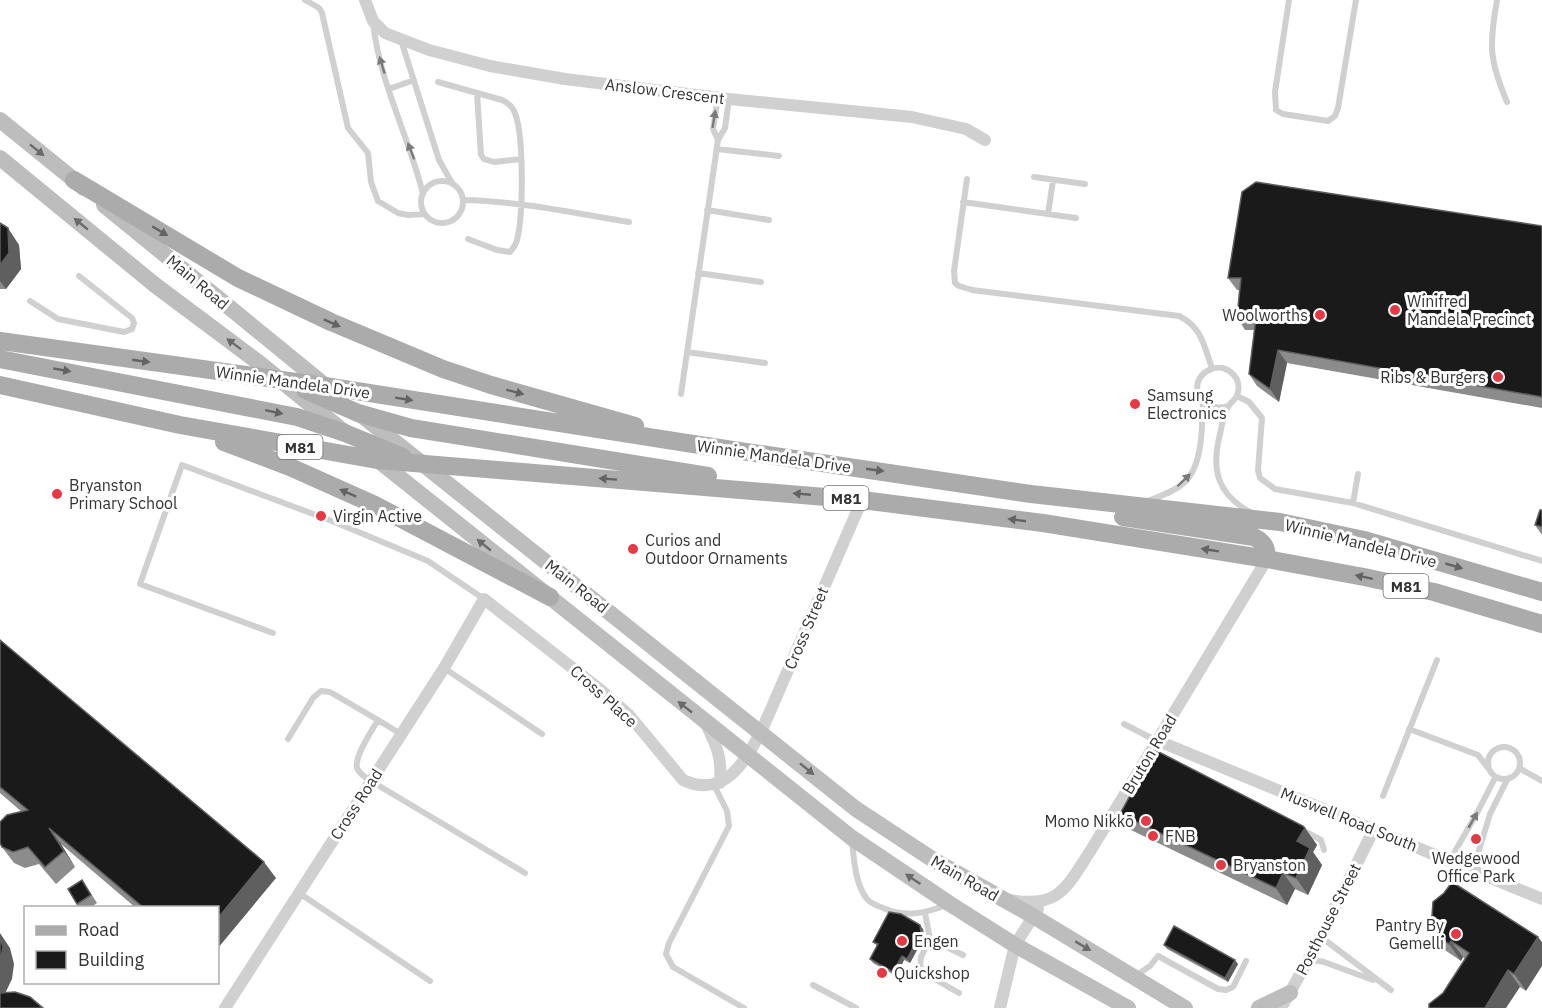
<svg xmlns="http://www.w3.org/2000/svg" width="1542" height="1008" viewBox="0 0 1542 1008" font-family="'IBM Plex Sans',sans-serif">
<rect width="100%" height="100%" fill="#fff"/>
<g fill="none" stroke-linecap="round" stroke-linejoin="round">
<!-- lane -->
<path stroke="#d0d0d0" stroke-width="6" d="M305,0L319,8L322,13L348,128L368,153L371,182L378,201L398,213L408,215L425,214
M1289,0L1275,92L1276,110L1283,114L1328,121L1335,116L1338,108L1356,0
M1497,0C1489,46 1489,59 1507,102
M373,22C379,82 409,136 423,194
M401,40L439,160L452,183
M438,82L502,100C506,102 510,104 513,109C525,129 523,217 517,240C516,245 513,248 510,252L497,250L468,239
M389,89L414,80
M477,93L481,155L484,159L494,162L521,159
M718,97L713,129L718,140
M717,149L779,156
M1034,177L1085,184
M967,179L954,271L955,283L959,286L972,290L1179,316C1202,327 1204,346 1212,368
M421 202a21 21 0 1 1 42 0a21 21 0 1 1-42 0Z
M463,200C519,201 574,213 629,222
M963,202L1076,218
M707,210L769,220
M1048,214L1053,180
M698,273L761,282
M30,301L58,319L124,332L132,329L134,323L132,318L79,276
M687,352L765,363
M681,394L718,140L725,128L729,99
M1237,396L1249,402L1262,418L1258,470L1260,478L1275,489L1353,503L1542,561
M1228,406C1201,415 1185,382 1209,370C1224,362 1242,376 1238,392C1237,400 1231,401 1228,407C1223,414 1222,426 1220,434C1211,469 1217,494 1250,512
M1148,501C1160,496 1174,492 1185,482C1203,465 1202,425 1203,402
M1353,503L1358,474
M273,633L140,584L182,465L332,521L428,561L484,599
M444,668L542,734
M378,720L401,734
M1124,724L1155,740
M1409,729L1478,755L1488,768
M288,739L313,698L321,691L330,692L378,720C372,730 354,757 357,768C359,774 366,778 371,781L525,873
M1488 763a16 16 0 1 1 32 0a16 16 0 1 1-32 0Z
M1519,768L1542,781
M714,785L727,811L729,826L669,943L666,954L673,967L744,1008
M1383,796L1437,660
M1304,831L1321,840L1324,850
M852,841C854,859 855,884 867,899C871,904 878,906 883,908C906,918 925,913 947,905
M1450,860L1477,813L1495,778
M1473,870L1490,814L1507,780
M299,893L430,981
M925,913L930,939L963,955
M1321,937L1391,990
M930,939L921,957L920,966L926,974L959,993
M1309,959L1324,962L1373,980
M1137,975L1150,966L1158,956L1218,989L1226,990L1233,987L1246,961
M813,985L856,1008"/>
<!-- street -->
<path stroke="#d0d0d0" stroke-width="12" d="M365,0L373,21L385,33L429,50L490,66L565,79L729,99L912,117L966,129L985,140
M706,724C717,747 722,757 720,783
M1156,740L1542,899
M1010,900C1060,909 1067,886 1091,850L1267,559
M225,1008L444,668L484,599L602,691L629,715L683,780C724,799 744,763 761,732L862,500
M1000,1008L1015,945L1038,909
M1281,1008L1315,948L1374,829"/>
<!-- secondary -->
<path stroke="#bdbdbd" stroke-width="16" d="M0,120L84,188
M0,158L155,285L258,362L343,431
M104,205L328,388
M360,414L856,809L932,859L1033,916L1185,1008
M374,457L852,838L950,904L1015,945L1128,1008
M1259,1008L1290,993"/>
<!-- primary -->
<path stroke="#ababab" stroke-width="18" d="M74,180L238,278L331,322L443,369L491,385L635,426
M0,341L325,386L693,444L1031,494L1280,522L1364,540L1542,592
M0,359L297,417L345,433L403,457
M0,385L180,425L377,460L862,500L1043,523L1267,559L1364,577L1434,592L1542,624
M305,390L358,413L411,428L708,476
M224,442L290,467L375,505L550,597
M1123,517L1254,537C1264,542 1267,548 1267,559"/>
</g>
<!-- wall -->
<path fill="#8c8c8c" d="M0,223L19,245L21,269L6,289H0Z
M1542,226V408L1287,363L1279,402L1257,386L1249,374L1254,330H1245L1237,317L1239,290H1237L1228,278Z
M1542,510V535L1535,525Z
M0,640L276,878L218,908H136L61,844L75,867L56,884L39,864L25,868L14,863L2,847L22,812L0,793Z
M1120,814L1305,828L1317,845L1313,852L1322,865L1308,895L1295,889L1287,905L1131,830Z
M1452,882L1526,991L1520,987L1443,993L1465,959L1463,957L1461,961L1436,944L1425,927L1444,893Z
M68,889H88L97,903L90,908H79Z
M923,929L924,937L910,963L904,960L896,976L873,963L870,959L877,946L873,942Z
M1164,945L1238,964L1228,982L1167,949Z"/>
<!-- shaded-wall -->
<path fill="#5f5f5f" d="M8,228L19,245L21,269L6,289L0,281V265Z
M1278,350L1287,363L1279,402L1270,389Z
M49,828L61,844L75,867L64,851Z
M1305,828L1317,845L1313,852L1322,865L1308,895L1296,878L1297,841Z
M264,862L276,878L218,948V918Z
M1283,873L1295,889L1287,905L1276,888Z
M920,925L923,929L924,937L910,963L907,959Z
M0,933L10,948L14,964L12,979L0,1004Z
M1538,937L1542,942V966L1526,991L1514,974Z
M1451,941L1463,957L1461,961L1449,944Z
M902,956L904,960L896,976L893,972Z
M1235,960L1238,964L1228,982L1225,978Z
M1508,970L1520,987L1506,1008H1485Z"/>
<!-- building -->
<path fill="#1a1a1a" stroke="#5f5f5f" stroke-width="1.5" d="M1256,182L1542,226V397L1278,350L1270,389L1249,374L1256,318L1237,317L1241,278H1228L1242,192Z
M0,223L8,228L9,253L0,265Z
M1540,510H1542V527L1535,525Z
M0,640L264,862L218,918V908H144L49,828L64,851L45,867L28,847L13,852L2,847L0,843V822L7,815L28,810L0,787Z
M1155,750L1303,826L1305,828L1297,841L1310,848L1296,878L1283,873L1276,888L1120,814Z
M82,880L91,895L77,904L68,889Z
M1452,882L1538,937L1514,974L1508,970L1485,1008H1429V1004L1443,993L1469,953L1451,941L1449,944L1425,927L1432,916L1433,902L1444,893Z
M889,912L901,914L920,925L921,933L907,959L902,956L893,972L870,959L878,944L873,942Z
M1174,926L1235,960L1225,978L1164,945Z
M0,937L3,947L0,964Z
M15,992L30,997L43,1008H0V993Z"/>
<!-- one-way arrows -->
<defs><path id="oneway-solid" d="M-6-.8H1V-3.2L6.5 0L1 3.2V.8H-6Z" transform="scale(1.5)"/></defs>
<g fill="#7a7a7a">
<use href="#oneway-solid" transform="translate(382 65) rotate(-107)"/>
<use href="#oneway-solid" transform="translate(714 119) rotate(-81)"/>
<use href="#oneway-solid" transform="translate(411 151) rotate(-111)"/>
<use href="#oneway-solid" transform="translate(1184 480) rotate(-44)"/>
<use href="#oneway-solid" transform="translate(1473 820) rotate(-60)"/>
</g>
<g fill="#6a6a6a">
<use href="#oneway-solid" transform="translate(37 150) rotate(39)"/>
<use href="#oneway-solid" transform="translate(81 224) rotate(-141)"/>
<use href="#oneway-solid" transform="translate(234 344) rotate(-143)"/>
<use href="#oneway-solid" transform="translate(484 545) rotate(-141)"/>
<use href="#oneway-solid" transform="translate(685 707) rotate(-142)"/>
<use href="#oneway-solid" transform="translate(807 769) rotate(39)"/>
<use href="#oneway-solid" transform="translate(913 879) rotate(-146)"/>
<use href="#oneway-solid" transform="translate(1083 946) rotate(31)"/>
</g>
<g fill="#636363">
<use href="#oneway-solid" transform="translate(160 231) rotate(31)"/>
<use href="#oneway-solid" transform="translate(332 323) rotate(24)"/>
<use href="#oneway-solid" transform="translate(141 361) rotate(8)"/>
<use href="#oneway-solid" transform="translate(62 370) rotate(10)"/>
<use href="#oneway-solid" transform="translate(515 392) rotate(15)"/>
<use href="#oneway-solid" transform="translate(404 399) rotate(9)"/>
<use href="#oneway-solid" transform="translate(274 412) rotate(12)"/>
<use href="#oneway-solid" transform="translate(875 470) rotate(8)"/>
<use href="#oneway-solid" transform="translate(608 479) rotate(-176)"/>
<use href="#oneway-solid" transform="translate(348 493) rotate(-156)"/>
<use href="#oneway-solid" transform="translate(802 494) rotate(-175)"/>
<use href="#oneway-solid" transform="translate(1017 520) rotate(-172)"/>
<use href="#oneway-solid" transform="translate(1210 550) rotate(-171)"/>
<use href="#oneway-solid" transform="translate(1454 566) rotate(16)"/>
<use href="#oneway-solid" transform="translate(1364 577) rotate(-168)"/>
</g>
<!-- markers -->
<g fill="#e63946" stroke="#fff" stroke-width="2">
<circle cx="1395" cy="310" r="6"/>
<circle cx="1320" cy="315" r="6"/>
<circle cx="1498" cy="377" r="6"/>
<circle cx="1135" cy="404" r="6"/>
<circle cx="57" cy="494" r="6"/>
<circle cx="321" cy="516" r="6"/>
<circle cx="633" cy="549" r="6"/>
<circle cx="1146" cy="821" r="6"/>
<circle cx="1153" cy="836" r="6"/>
<circle cx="1476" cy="839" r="6"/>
<circle cx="1221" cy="865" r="6"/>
<circle cx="1456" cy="934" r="6"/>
<circle cx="902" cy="941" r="6"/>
<circle cx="882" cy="973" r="6"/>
</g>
<g text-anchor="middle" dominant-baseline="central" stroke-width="6" stroke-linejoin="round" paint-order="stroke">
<!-- shield labels -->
<g fill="#fff" stroke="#707070" stroke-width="1.5">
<rect x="277.5" y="435" width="45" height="24" rx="4.5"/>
<rect x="823.5" y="486" width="45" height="24" rx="4.5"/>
<rect x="1383.5" y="574" width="45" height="24" rx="4.5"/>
</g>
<g font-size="15" font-weight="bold" fill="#333">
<text x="300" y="447">M81</text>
<text x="846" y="498">M81</text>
<text x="1406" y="586">M81</text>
</g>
<!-- street labels -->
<g font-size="16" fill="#333" stroke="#fff">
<text transform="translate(665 91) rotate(7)">Anslow Crescent</text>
<text transform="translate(198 282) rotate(40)">Main Road</text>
<text transform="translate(293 382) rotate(8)">Winnie Mandela Drive</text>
<text transform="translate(774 456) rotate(8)">Winnie Mandela Drive</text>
<text transform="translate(1361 543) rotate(14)">Winnie Mandela Drive</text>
<text transform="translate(577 586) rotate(38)">Main Road</text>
<text transform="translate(806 628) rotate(-67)">Cross Street</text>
<text transform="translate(604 696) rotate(42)">Cross Place</text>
<text transform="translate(1149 754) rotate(-59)">Bruton Road</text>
<text transform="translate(356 804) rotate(-57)">Cross Road</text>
<text transform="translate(1349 819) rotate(22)">Muswell Road South</text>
<text transform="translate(965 878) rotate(30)">Main Road</text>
<text transform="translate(1328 919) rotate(-63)">Posthouse Street</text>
</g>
<!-- poi labels -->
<g font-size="16" fill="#333" stroke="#fff" text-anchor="start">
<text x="1407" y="301">Winifred<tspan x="1407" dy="18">Mandela Precinct</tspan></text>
<text x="1308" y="315" text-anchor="end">Woolworths</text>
<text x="1486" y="377" text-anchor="end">Ribs &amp; Burgers</text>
<text x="1147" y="395">Samsung<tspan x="1147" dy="18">Electronics</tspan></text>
<text x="69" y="485">Bryanston<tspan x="69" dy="18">Primary School</tspan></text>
<text x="333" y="516">Virgin Active</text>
<text x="645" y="540">Curios and<tspan x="645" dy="18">Outdoor Ornaments</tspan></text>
<text x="1134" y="821" text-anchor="end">Momo Nikkō</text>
<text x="1165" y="836">FNB</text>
<text x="1476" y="858" text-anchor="middle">Wedgewood<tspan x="1476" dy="18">Office Park</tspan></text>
<text x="1233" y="865">Bryanston</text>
<text x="1444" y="925" text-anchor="end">Pantry By<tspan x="1444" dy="18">Gemelli</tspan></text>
<text x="914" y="941">Engen</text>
<text x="894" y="973">Quickshop</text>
</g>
</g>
<!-- legend -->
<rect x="24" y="906" width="195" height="78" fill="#ffffff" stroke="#adadad" stroke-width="1.5"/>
<rect x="36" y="926" width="30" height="9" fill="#ababab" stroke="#adadad" stroke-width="1.5"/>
<text x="78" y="936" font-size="18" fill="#333333">Road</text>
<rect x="36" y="951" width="30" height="18" fill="#1a1a1a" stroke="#adadad" stroke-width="1.5"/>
<text x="78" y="966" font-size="18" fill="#333333">Building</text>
</svg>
